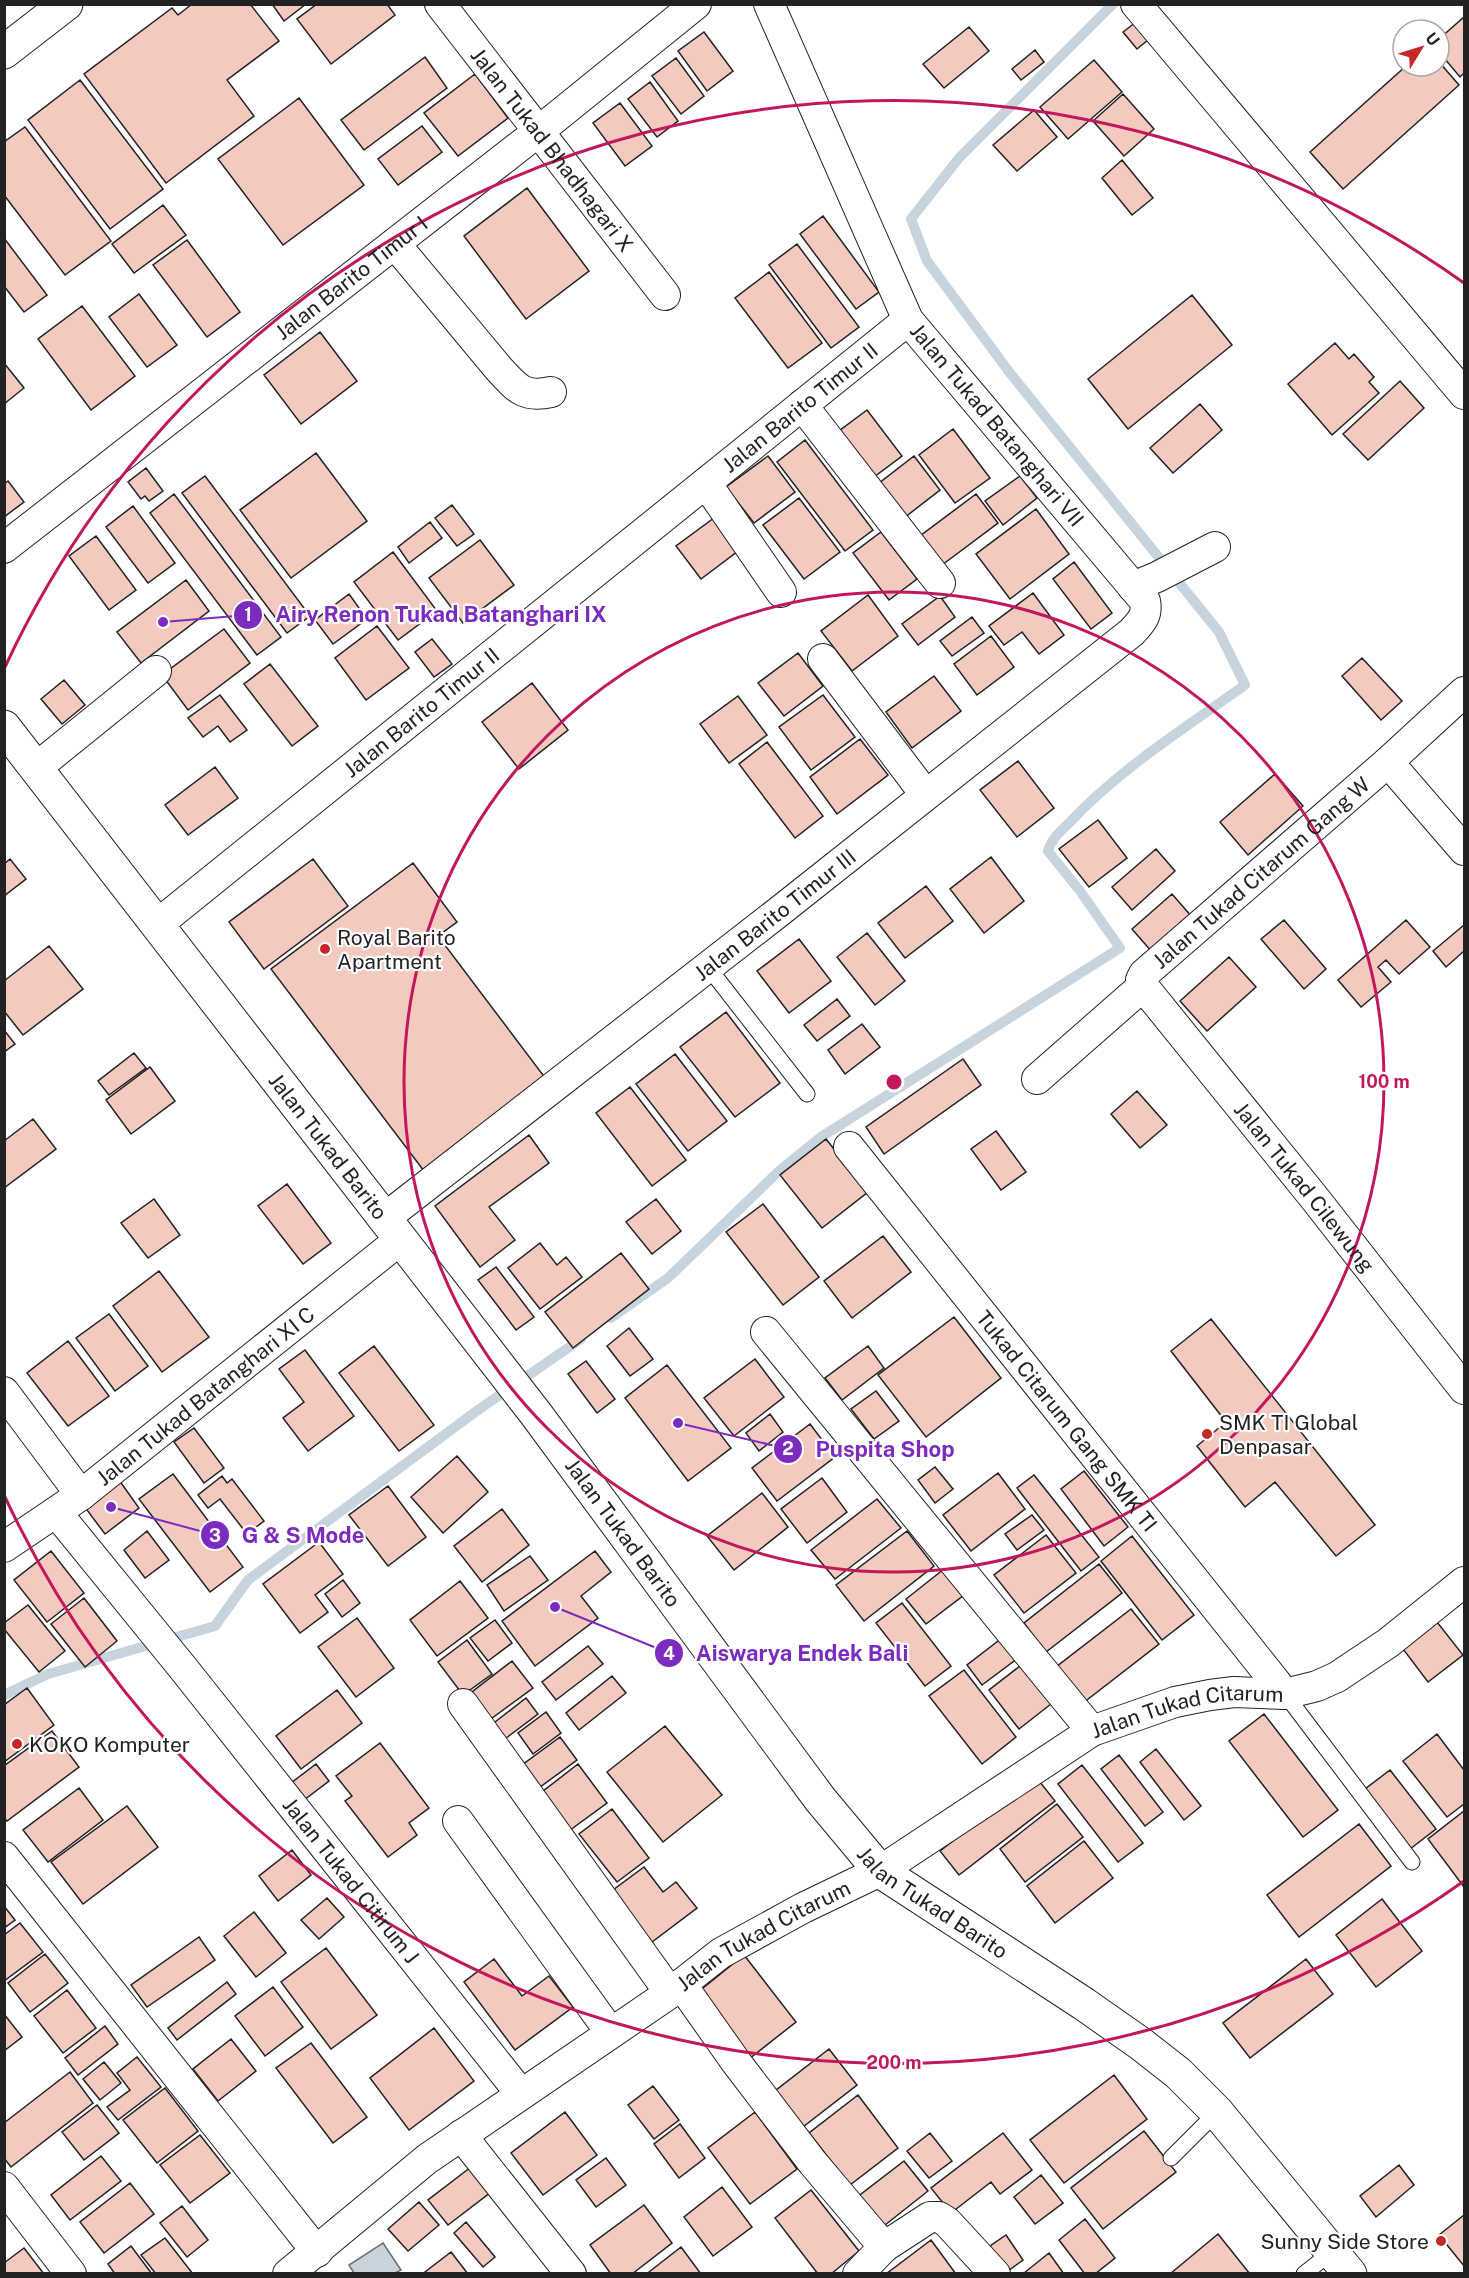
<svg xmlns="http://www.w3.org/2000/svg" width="1469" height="2278" viewBox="0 0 1469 2278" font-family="'Public Sans',sans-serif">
<rect width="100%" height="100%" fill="#fff"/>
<!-- water -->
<path fill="#c7d3dd" stroke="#6f6f6f" stroke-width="1.5" d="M383,2243L401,2270L395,2273H354L349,2265Z"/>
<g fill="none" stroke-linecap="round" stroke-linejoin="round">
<!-- stream -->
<path stroke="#c7d3dd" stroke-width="10" d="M611,1318L668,1278L779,1171L821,1137L1120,948L1080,891L1048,851C1051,839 1061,831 1070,822C1121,768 1185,728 1245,685L1219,632L1010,373L927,261L911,219L959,158L1113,4
M4,1695L48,1674L215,1626L248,1580L478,1410L581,1339"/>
</g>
<!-- building -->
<path fill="#f3c9c0" stroke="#222" stroke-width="1.5" d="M192,4H250L279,41L227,80L254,116L166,183L84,74L172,8L178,15Z
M272,4H306L284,21Z
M317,4H387L395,15L331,64L297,19Z
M1464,17V73L1460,77L1439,52V39Z
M1140,19L1154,35L1137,49L1123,32Z
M969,27L989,51L944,88L923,64Z
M704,32L733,71L707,91L678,51Z
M1035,50L1044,62L1021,80L1012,69Z
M425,57L447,88L364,150L341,120Z
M676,58L704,96L681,114L652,76Z
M1094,60L1122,92L1068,139L1040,107Z
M1439,62L1459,85L1343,189L1310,152L1406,66H1439Z
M475,74L508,118L458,156L424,113Z
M80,80L163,189L110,229L28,120Z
M650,82L678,121L657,137L628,99Z
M1123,94L1154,129L1124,156L1093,121Z
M299,98L364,185L283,245L218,159Z
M620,103L652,146L625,166L593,123Z
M1034,110L1057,137L1017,171L993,145Z
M422,126L442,152L398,185L378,159Z
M25,127L111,241L65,275L4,195V142Z
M1122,160L1153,198L1132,215L1102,178Z
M527,188L589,271L526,319L464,236Z
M163,205L186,235L134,273L112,244Z
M823,216L879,292L856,309L800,234Z
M4,238L47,295L24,312L4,286Z
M187,240L240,312L207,337L153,265Z
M797,244L859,327L831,348L769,265Z
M769,272L822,343L788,368L735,298Z
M139,294L177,345L147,367L109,317Z
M1192,295L1232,345L1128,429L1088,379Z
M82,306L135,376L91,410L38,339Z
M320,332L357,381L301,424L264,375Z
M1335,343L1349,359L1354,354L1374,377L1369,382L1379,393L1332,435L1288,384Z
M4,363L24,388L4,404Z
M1400,381L1424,408L1368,460L1343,434Z
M1200,404L1222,430L1173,473L1150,448Z
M867,410L902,456L870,480L835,434Z
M953,429L990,478L955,503L919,455Z
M805,440L873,530L845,551L777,462Z
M316,453L367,521L291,578L240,510Z
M768,456L795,492L754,523L726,487Z
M914,456L940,490L904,518L878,484Z
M146,468L163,491L149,501L145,496L141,499L128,482Z
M205,476L310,616L287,633L182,493Z
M1020,476L1037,498L1003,525L985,501Z
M8,481L24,502L4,517V484Z
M174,494L281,637L257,655L150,513Z
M976,494L998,523L942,565L920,536Z
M799,498L840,552L804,579L763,525Z
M452,505L474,534L457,546L435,518Z
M133,506L175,563L148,583L106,527Z
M1036,509L1069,554L1010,599L976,554Z
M718,515L742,548L701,579L676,546Z
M430,522L442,538L409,563L398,547Z
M881,532L917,579L889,600L853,553Z
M96,536L136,590L109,610L69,556Z
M480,540L514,585L463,623L429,578Z
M393,552L437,611L398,640L354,582Z
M1074,562L1112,613L1091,629L1053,579Z
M186,580L209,611L141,663L117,632Z
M1033,593L1064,635L1039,654L1022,632L1004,645L989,626Z
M349,594L367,619L333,644L315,620Z
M868,595L898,636L852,671L821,631Z
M940,596L955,617L918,645L902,624Z
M972,617L984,633L952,656L940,641Z
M377,626L409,668L366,700L335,658Z
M224,629L250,663L188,710L162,675Z
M991,636L1014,667L977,695L954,664Z
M432,639L452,664L434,677L415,652Z
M798,653L823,686L784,716L758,683Z
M1362,658L1402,701L1381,720L1342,676Z
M270,664L318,726L292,746L244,684Z
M934,676L961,711L912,748L886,712Z
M64,680L85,705L62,724L41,699Z
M532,683L568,730L519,769L482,722Z
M220,695L247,730L230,742L218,726L203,737L188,718Z
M823,695L855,737L811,770L779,727Z
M738,696L767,735L729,763L700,724Z
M860,739L888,775L837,814L810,777Z
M767,742L823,816L795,838L739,764Z
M1018,761L1054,808L1017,837L980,790Z
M215,767L238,798L188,835L165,805Z
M1275,774L1303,806L1248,855L1220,822Z
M1098,820L1127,858L1089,887L1059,849Z
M1156,849L1175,871L1132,910L1112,887Z
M991,857L1024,901L984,933L950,889Z
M10,859L26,879L4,896V864Z
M313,859L348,906L264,969L229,922Z
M413,863L457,922L438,936L546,1079L424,1171L271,969Z
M926,886L953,921L905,958L878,923Z
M1172,894L1192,917L1152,952L1132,929Z
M1284,920L1326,969L1304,989L1261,939Z
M1406,920L1430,947L1399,974L1386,960L1378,967L1391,982L1361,1007L1338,980Z
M1464,925V951L1446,967L1433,951Z
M867,933L905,981L875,1005L837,957Z
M799,939L831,981L789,1013L757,971Z
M49,946L83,989L23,1035L4,1011V981Z
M1229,957L1256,987L1207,1031L1180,1001Z
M837,999L850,1016L817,1041L804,1025Z
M726,1012L780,1083L735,1117L680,1047Z
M862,1024L880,1047L845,1074L828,1050Z
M4,1030L15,1044L4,1052Z
M134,1053L146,1068L109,1095L98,1081Z
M675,1054L727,1121L688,1151L636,1084Z
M963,1059L981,1085L884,1154L866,1127Z
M150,1067L175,1101L131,1134L106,1100Z
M630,1087L686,1160L652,1186L596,1113Z
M1137,1091L1167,1125L1140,1148L1111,1114Z
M33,1119L56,1149L4,1188V1141Z
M996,1131L1026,1172L1001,1190L971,1149Z
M529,1135L549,1163L489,1207L515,1240L480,1267L435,1206Z
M826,1139L868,1192L822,1228L780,1175Z
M287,1184L331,1243L303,1264L258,1206Z
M154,1199L180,1235L148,1258L121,1223Z
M656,1199L681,1231L652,1254L626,1222Z
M763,1204L819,1277L783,1305L726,1232Z
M883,1236L911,1272L852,1318L824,1281Z
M540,1243L557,1265L566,1257L582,1277L540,1309L508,1268Z
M621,1253L649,1289L573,1348L545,1312Z
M496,1267L534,1317L516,1330L478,1280Z
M159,1271L209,1337L162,1372L113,1306Z
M109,1314L148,1366L115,1391L76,1338Z
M954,1317L1001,1378L926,1437L878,1375Z
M1211,1319L1375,1525L1336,1556L1275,1482L1245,1507L1197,1446L1226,1422L1171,1351Z
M629,1328L653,1359L630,1376L607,1346Z
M68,1341L109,1396L68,1426L27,1373Z
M374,1346L434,1425L399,1451L339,1373Z
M868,1346L884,1368L842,1400L825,1378Z
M305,1350L354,1416L308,1451L283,1418L304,1402L279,1369Z
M755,1359L784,1397L734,1436L704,1398Z
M586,1361L615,1399L597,1413L568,1374Z
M667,1365L731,1448L688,1481L625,1398Z
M876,1391L899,1421L874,1439L851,1409Z
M770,1414L783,1432L759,1451L746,1433Z
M810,1424L835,1457L777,1501L752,1468Z
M194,1428L224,1468L204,1483L174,1442Z
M457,1456L488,1492L443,1533L411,1497Z
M935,1467L953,1489L935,1503L918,1480Z
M1084,1471L1128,1527L1104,1546L1061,1489Z
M998,1473L1025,1509L971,1551L943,1515Z
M173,1474L243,1567L210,1592L139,1499Z
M1034,1475L1099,1557L1081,1571L1017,1488Z
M222,1476L227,1483L232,1479L264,1521L247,1534L220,1499L208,1508L198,1495Z
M822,1478L847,1512L807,1543L781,1509Z
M119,1480L139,1508L105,1534L84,1506Z
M388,1486L426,1537L388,1566L349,1515Z
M762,1493L788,1527L734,1570L707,1536Z
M877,1499L901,1528L835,1579L811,1550Z
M502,1509L529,1545L482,1582L454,1546Z
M1032,1515L1044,1530L1017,1550L1005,1534Z
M147,1531L169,1560L145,1578L124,1550Z
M907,1531L934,1566L864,1621L836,1585Z
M1046,1535L1076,1573L1024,1613L994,1575Z
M1132,1536L1194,1615L1162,1640L1101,1561Z
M319,1542L343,1574L315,1595L328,1612L300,1633L263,1584Z
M51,1551L84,1593L47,1622L14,1580Z
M595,1551L611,1572L581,1596L598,1618L535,1666L502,1621Z
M530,1556L548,1580L504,1611L487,1585Z
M1099,1564L1122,1593L1046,1652L1024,1623Z
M944,1569L964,1595L926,1624L906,1599Z
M343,1580L360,1603L342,1617L325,1594Z
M460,1581L488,1618L437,1656L410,1620Z
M84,1598L117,1641L85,1667L51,1624Z
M902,1603L951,1666L925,1686L876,1623Z
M28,1605L65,1651L39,1672L4,1629V1623Z
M1131,1609L1159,1644L1083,1703L1056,1667Z
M357,1618L394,1668L356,1697L318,1647Z
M495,1620L512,1643L488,1661L470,1638Z
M1437,1622L1463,1655L1428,1682L1403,1649Z
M1002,1638L1018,1658L982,1685L967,1665Z
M467,1640L492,1674L463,1695L438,1662Z
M588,1646L603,1664L556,1700L542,1682Z
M512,1661L533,1688L488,1721L468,1695Z
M1020,1666L1051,1704L1019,1729L989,1690Z
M964,1670L1016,1737L982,1764L929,1696Z
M612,1676L626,1693L579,1730L566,1713Z
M27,1688L54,1725L4,1762V1705Z
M337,1690L362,1723L301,1769L276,1736Z
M526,1698L538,1714L497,1745L486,1729Z
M546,1712L561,1733L533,1754L518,1733Z
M1264,1714L1338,1810L1303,1837L1229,1741Z
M665,1726L722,1795L663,1842L607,1772Z
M52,1731L79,1767L7,1821L4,1818V1766Z
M1437,1734L1464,1770V1804L1447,1817L1403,1761Z
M560,1737L577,1760L536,1790L518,1768Z
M380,1743L429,1808L409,1823L417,1835L388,1857L345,1801L352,1796L336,1776Z
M1156,1749L1201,1806L1184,1820L1140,1762Z
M1119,1755L1163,1812L1145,1826L1101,1769Z
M316,1764L329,1781L304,1800L291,1783Z
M578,1764L607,1803L566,1833L538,1795Z
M1082,1765L1143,1843L1118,1862L1058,1784Z
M1390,1770L1436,1829L1410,1849L1365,1789Z
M1036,1777L1055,1801L959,1875L940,1851Z
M79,1788L103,1820L48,1862L23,1830Z
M1057,1804L1083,1837L1025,1882L1000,1849Z
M127,1806L158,1847L83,1904L51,1862Z
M612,1809L649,1858L617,1882L579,1834Z
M1464,1811V1887L1428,1839Z
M1359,1824L1391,1866L1299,1937L1267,1895Z
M1084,1841L1113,1878L1055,1923L1027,1886Z
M292,1850L311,1875L278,1901L259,1876Z
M644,1867L663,1892L676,1882L697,1908L648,1945L609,1893Z
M327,1898L344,1917L319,1939L301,1920Z
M1382,1899L1422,1951L1376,1987L1336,1935Z
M4,1906L15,1920L4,1928Z
M254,1912L286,1953L256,1977L224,1936Z
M20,1923L43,1952L4,1981V1935Z
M199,1937L215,1960L147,2007L131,1985Z
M326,1948L377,2015L331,2049L281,1982Z
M45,1954L68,1983L30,2012L8,1983Z
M744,1955L796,2022L749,2059L697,1993Z
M494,1959L522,1996L549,1976L573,2007L515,2050L464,1982Z
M1306,1959L1333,1994L1250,2058L1223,2023Z
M227,1982L236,1994L177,2040L168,2028Z
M273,1987L303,2027L265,2056L235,2016Z
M67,1990L96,2028L63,2053L34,2016Z
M4,2014L22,2037L4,2051Z
M105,2026L118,2044L78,2075L65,2058Z
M434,2028L474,2081L409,2130L370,2078Z
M231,2039L256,2071L218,2101L193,2069Z
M311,2043L367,2117L333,2143L276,2068Z
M829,2049L857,2085L799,2130L771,2094Z
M137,2057L161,2087L118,2120L107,2107L130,2090L117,2073Z
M104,2062L121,2083L100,2100L83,2079Z
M70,2072L93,2103L11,2167L4,2158V2123Z
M1114,2075L1147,2119L1064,2183L1030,2140Z
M653,2086L679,2120L654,2139L628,2105Z
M165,2088L198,2131L157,2163L123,2120Z
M858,2095L898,2148L850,2185L809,2133Z
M97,2105L119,2133L84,2160L62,2132Z
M565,2112L597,2155L543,2195L511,2153Z
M755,2112L797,2169L750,2204L708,2148Z
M680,2124L705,2158L679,2178L654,2144Z
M1144,2131L1176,2172L1103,2229L1071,2188Z
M930,2133L952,2161L929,2178L907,2151Z
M1003,2133L1032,2170L1000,2194L991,2182L951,2213L931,2188Z
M200,2135L230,2173L190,2203L160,2165Z
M101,2156L121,2181L70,2220L51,2195Z
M606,2158L626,2185L596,2207L576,2180Z
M904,2161L928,2191L880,2229L856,2198Z
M1399,2165L1414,2185L1376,2217L1360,2196Z
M471,2167L491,2192L448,2225L428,2200Z
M1041,2175L1063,2203L1035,2224L1014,2197Z
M130,2183L154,2214L104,2253L80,2222Z
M722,2187L752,2227L713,2256L684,2217Z
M811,2190L859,2251L831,2274H818L775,2218Z
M419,2202L439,2225L408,2251L388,2229Z
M644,2205L672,2243L632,2274H611L590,2245Z
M182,2206L208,2240L187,2257L160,2223Z
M1464,2215V2266L1439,2235Z
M1085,2219L1115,2258L1095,2274H1085L1059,2240Z
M466,2222L495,2257L483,2267L454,2233Z
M1218,2234L1250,2274H1170Z
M1006,2235L1023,2260L1008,2271L990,2246Z
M165,2238L193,2274H156L141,2255Z
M931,2240L956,2274H886Z
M131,2246L152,2274H115L108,2264Z
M681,2247L701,2274H651L649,2272Z
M24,2248L44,2274H4V2263Z
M451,2252L468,2274H426L425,2272Z
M1049,2253L1064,2274H1024V2273Z"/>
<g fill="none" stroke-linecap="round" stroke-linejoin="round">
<!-- service casing -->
<g stroke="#222" stroke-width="17">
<path id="service" d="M708,967L807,1094
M1285,1694L1412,1862
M1171,2158L1217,2112
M1304,2274L1333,2251"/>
</g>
<!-- minor casing -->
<g stroke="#222" stroke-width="32">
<g id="minor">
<path id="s1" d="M440,4L665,295"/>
<path d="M1136,4L1464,394"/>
<path d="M395,244L499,369C517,388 523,398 551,392"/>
<path d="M802,405L940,583"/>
<path d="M706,483L781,592"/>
<path id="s2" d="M4,548L539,131L696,4"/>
<path d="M1133,587L1157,577L1215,547"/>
<path d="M823,659L925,794"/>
<path d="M1388,762L1464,850"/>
<path d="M36,768L156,671"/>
<path id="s3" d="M158,924L908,320"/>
<path id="s4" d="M1143,986L1316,1200L1464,1389"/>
<path id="s5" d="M1143,986L1141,980L1144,974L1388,762L1464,692"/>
<path d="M1037,1079L1143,986"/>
<path id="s6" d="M849,1147L1285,1694"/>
<path id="s7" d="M385,1218L776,914L1132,632C1141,622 1148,616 1145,601L908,320L769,4"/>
<path d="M766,1332L1092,1731"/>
<path d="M4,1392L81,1495"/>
<path id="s8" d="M56,1512L183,1668L521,2094"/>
<path id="s9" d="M4,1547L81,1495L401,1239"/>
<path d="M463,1704L670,1993"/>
<path d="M458,1821L611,2033"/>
<path d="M4,1857L317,2252"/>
<path d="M681,1984L736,2062L813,2163L884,2247"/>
<path d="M461,2135L571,2274"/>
<path d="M4,2187L71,2274"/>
<path id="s10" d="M288,2274L427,2159L670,1993L721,1953L803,1908L880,1871L1092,1731L1175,1702L1210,1695L1234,1692L1285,1694L1317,1686L1337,1677L1388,1643L1464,1582"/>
<path d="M858,2274L884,2247L930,2217H939L947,2222L995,2274"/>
</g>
</g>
<!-- tertiary casing -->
<g stroke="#222" stroke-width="35">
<g id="tertiary">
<path d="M4,52L66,4"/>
<path id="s11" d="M4,727L536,1414L820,1799L880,1871L1084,2004L1141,2044L1178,2073L1217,2112L1350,2274"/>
</g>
</g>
<!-- service -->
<use href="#service" stroke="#fff" stroke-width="15"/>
<!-- minor -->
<use href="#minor" stroke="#fff" stroke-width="30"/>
<!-- tertiary -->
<use href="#tertiary" stroke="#fff" stroke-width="33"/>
</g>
<!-- distance rings -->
<g fill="none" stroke="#c2185b" stroke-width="3">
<circle cx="894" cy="1082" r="490"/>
<path d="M1464 1881A981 981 0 0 1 5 1497M5 667A981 981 0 0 1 1464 283"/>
</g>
<!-- markers -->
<g fill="#c62828" stroke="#fff" stroke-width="2">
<circle cx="325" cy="949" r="6"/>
<circle cx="1207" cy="1434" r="6"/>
<circle cx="17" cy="1744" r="6"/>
<circle cx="1441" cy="2241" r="6"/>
</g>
<g text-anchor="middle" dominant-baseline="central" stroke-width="4.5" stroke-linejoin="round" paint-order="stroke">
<!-- street labels -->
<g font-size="21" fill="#222" stroke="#fff">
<text stroke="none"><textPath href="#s1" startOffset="184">Jalan Tukad Bhadhagari X</textPath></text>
<text stroke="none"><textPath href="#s2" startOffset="440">Jalan Barito Timur I</textPath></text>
<text stroke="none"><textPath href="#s3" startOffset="824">Jalan Barito Timur II</textPath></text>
<text transform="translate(997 425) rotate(50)">Jalan Tukad Batanghari VII</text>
<text stroke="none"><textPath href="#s3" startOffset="338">Jalan Barito Timur II</textPath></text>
<text stroke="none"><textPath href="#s5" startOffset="168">Jalan Tukad Citarum Gang W</textPath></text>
<text stroke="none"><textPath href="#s7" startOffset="494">Jalan Barito Timur III</textPath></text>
<text stroke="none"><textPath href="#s11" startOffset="530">Jalan Tukad Barito</textPath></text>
<text stroke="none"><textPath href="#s4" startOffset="258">Jalan Tukad Cilewung</textPath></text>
<text stroke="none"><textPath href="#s9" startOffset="252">Jalan Tukad Batanghari XI C</textPath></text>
<text stroke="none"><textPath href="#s6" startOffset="350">Tukad Citarum Gang SMK TI</textPath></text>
<text stroke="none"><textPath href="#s11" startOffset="1016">Jalan Tukad Barito</textPath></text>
<text stroke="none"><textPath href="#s10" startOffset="1071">Jalan Tukad Citarum</textPath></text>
<text stroke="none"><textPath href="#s8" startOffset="472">Jalan Tukad Citirum J</textPath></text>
<text stroke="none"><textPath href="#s11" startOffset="1502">Jalan Tukad Barito</textPath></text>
<text stroke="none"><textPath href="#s10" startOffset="585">Jalan Tukad Citarum</textPath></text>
</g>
<!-- poi labels -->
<g font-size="21" fill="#222" stroke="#fff" text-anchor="start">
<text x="337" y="937">Royal Barito<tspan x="337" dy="24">Apartment</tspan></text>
<text x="1219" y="1422">SMK TI Global<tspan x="1219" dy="24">Denpasar</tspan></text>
<text x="29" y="1744">KOKO Komputer</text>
<text x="1429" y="2241" text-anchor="end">Sunny Side Store</text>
</g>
</g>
<circle cx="894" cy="1082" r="9" fill="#c2185b" stroke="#fff" stroke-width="3"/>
<g font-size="18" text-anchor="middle" font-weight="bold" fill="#c2185b" stroke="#fff" stroke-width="4.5" stroke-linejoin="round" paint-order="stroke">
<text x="1384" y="1088">100 m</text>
<text x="894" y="2069">200 m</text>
</g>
<!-- callouts -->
<path fill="none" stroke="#7b2cbf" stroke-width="2" d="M163 622L248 615M678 1423L788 1449M111 1507L215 1535M555 1607L669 1653"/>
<g fill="#7b2cbf" stroke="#fff" stroke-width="2">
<circle cx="163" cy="622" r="6"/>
<circle cx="678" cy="1423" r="6"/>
<circle cx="111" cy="1507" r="6"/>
<circle cx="555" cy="1607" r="6"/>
<circle cx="248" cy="615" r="15"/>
<circle cx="788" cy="1449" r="15"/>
<circle cx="215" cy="1535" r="15"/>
<circle cx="669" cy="1653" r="15"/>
</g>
<g font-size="18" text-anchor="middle" font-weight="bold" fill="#fff">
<text x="248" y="621">1</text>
<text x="788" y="1455">2</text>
<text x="215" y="1542">3</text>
<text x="669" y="1660">4</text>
</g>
<g font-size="22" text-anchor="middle" font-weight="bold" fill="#7b2cbf" stroke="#fff" stroke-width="4.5" stroke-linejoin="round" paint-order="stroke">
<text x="441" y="622">Airy Renon Tukad Batanghari IX</text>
<text x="885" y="1457">Puspita Shop</text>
<text x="303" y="1543">G &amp; S Mode</text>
<text x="802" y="1661">Aiswarya Endek Bali</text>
</g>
<!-- border -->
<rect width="1469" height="2278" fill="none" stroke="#222222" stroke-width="12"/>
<!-- north arrow -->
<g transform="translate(1421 48) rotate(52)"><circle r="28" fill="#ffffff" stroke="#a7a7a7" stroke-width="1.5"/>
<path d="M0-4.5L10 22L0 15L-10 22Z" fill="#c62828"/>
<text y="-9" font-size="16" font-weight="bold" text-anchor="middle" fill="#222222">U</text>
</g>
</svg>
